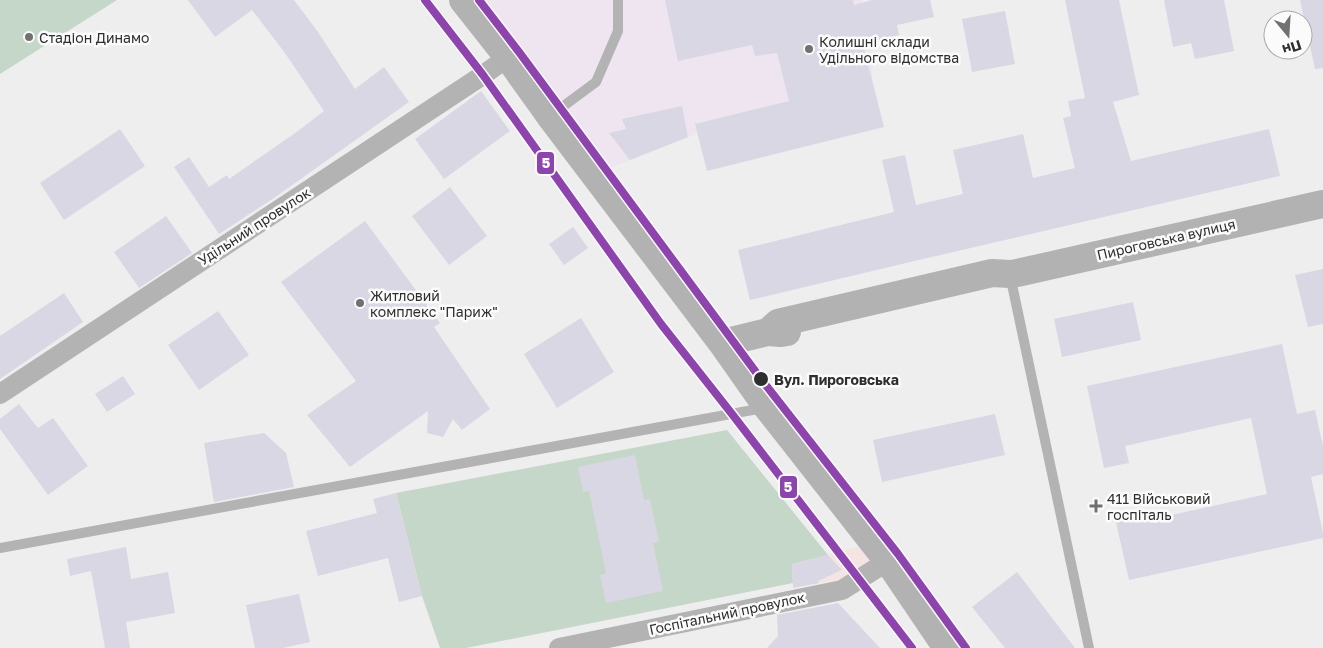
<svg xmlns="http://www.w3.org/2000/svg" width="1323" height="648" viewBox="0 0 1323 648" font-family="'Golos Text',sans-serif">
<rect width="100%" height="100%" fill="#eeeeef"/>
<!-- commercial -->
<path fill="#f4e5e2" d="M872,543L886,560L840,579L794,588L792,564Z"/>
<!-- industrial -->
<path fill="#eee5f0" d="M462,0H862L872,42V80L695,124L697,134L599,172Z"/>
<!-- green -->
<path fill="#c5d7c8" d="M0,0H117L0,74Z
M727,430L828,555L792,564L793,583L466,648H440L422,596L396,493Z"/>
<!-- building -->
<path fill="#d9d7e3" d="M188,0H294L318,32L355,89L384,67L409,102L274,198L219,234L174,167L189,157L209,187L227,175L229,179L298,131L324,111L285,53L252,10L215,37Z
M665,0H853L854,5L872,0H930L934,17L897,25L899,35L863,44L884,127L707,171L695,124L789,101L777,53L755,56L752,45L678,61Z
M1065,0H1119L1139,95L1113,102L1131,161L1269,129L1280,176L906,263L750,300L738,250L894,212L882,160L905,155L916,205L963,194L953,150L980,144L1023,134L1033,178L1075,168L1063,118L1071,116L1068,101L1085,98Z
M1164,0H1224L1234,51L1195,59L1191,43L1173,47Z
M1300,0H1323V68L1315,69Z
M1005,11L1015,64L972,72L962,19Z
M481,91L510,131L444,179L415,139Z
M682,106L688,137L630,160L609,133L626,129L622,119Z
M120,129L145,166L64,220L40,183Z
M450,187L487,236L449,265L412,216Z
M166,216L192,253L139,288L114,252Z
M365,221L440,323L434,327L490,409L462,430L453,419L443,437L427,433L428,411L350,467L307,415L356,381L281,282Z
M573,227L588,248L564,265L549,244Z
M1323,269V324L1308,327L1295,275Z
M64,293L83,322L0,379V336Z
M1133,302L1141,340L1062,357L1054,319Z
M218,311L249,355L199,390L168,345Z
M581,318L614,372L557,408L524,354Z
M1282,344L1297,414L1315,410L1323,446V474L1311,477L1323,533V538L1129,580L1115,518L1142,512L1144,521L1267,494L1251,418L1125,446L1129,463L1104,468L1087,386Z
M123,376L135,394L107,412L95,394Z
M19,404L38,428L53,418L88,466L48,495L0,429V419Z
M995,414L1005,455L882,482L873,440Z
M264,433L286,453L294,487L214,502L204,443Z
M635,455L644,500L650,499L659,542L653,543L663,591L606,603L600,575L606,573L589,491L583,492L578,467Z
M396,493L422,596L399,602L388,558L318,576L306,531L377,513L373,499Z
M126,547L131,579L168,572L175,613L126,622L130,648H105L91,571L70,576L67,559Z
M828,555L842,570L818,581L819,583L793,588L792,564Z
M1017,572L1075,648H1005L972,607Z
M299,594L310,642L283,648H255L246,605Z
M838,603L880,648H767L778,636L777,615Z"/>
<g fill="none" stroke-linecap="round" stroke-linejoin="round">
<!-- lane -->
<path stroke="#b3b3b4" stroke-width="10" d="M550,116L596,82L618,31V0
M1010,275L1089,648
M0,548L764,408"/>
<!-- street -->
<path stroke="#b3b3b4" stroke-width="20" d="M0,394L483,75L508,57
M559,648L842,590L888,561"/>
<!-- secondary -->
<path stroke="#b2b2b3" stroke-width="28" d="M463,0L508,57L550,116L722,343L767,407L888,561L947,648
M768,332L778,323L992,273L1010,274L1017,273L1323,204
M722,343L768,332L781,333L787,332"/>
<!-- tram-1 casing -->
<g stroke="#fbfbfc" stroke-width="11">
<path id="tram-1" d="M425,0L483,75L661,324L732,414L912,648
M479,0L519,52L761,379L898,554L966,648"/>
</g>
<!-- tram-1 -->
<use href="#tram-1" stroke="#8e44ad" stroke-width="8"/>
</g>
<!-- markers -->
<g fill="#717172" stroke="#fbfbfc" stroke-width="2">
<circle cx="29" cy="37" r="5"/>
<circle cx="809" cy="49" r="5"/>
<circle cx="360" cy="303" r="5"/>
<path d="M1093.5 498.5h5v5h5v5h-5v5h-5v-5h-5v-5h5z"/>
</g>
<circle fill="#2e2e2e" stroke="#fbfbfc" stroke-width="2" cx="761" cy="379" r="8"/>
<g text-anchor="middle" dominant-baseline="central" stroke-width="5" stroke-linejoin="round" paint-order="stroke">
<!-- poi labels -->
<g font-size="14" fill="#2e2e2e" stroke="#fbfbfc" text-anchor="start">
<text x="39" y="37">Стадіон Динамо</text>
<text x="819" y="41">Колишні склади<tspan x="819" dy="16">Удільного відомства</tspan></text>
<text x="370" y="295">Житловий<tspan x="370" dy="16">комплекс "Париж"</tspan></text>
<text x="1107" y="498">411 Військовий<tspan x="1107" dy="16">госпіталь</tspan></text>
</g>
<!-- street labels -->
<g font-size="14" fill="#2e2e2e" stroke="#fbfbfc">
<text transform="translate(254 226) rotate(-33)">Удільний провулок</text>
<text transform="translate(1166 239) rotate(-13)">Пироговська вулиця</text>
<text transform="translate(727 613) rotate(-12)">Госпітальний провулок</text>
</g>
<!-- stop labels -->
<g font-size="14" font-weight="bold" fill="#2e2e2e" stroke="#fbfbfc" text-anchor="start">
<text x="774" y="379">Вул. Пироговська</text>
</g>
</g>
<g stroke="#fbfbfc" stroke-width="2">
<rect x="536" y="151" width="19" height="24" rx="5" fill="#8e44ad"/>
<rect x="779" y="475" width="19" height="24" rx="5" fill="#8e44ad"/>
</g>
<g font-size="14" text-anchor="middle" font-weight="bold" fill="#fff">
<text x="546" y="168">5</text>
<text x="788" y="492">5</text>
</g>
<!-- north arrow -->
<g transform="translate(1288 35) rotate(162)"><circle r="24" fill="#fbfbfc" stroke="#a9a9aa"/>
<path d="M0-4L9 19L0 12L-9 19Z" fill="#717172"/>
<text y="-8" font-size="14" font-weight="bold" text-anchor="middle" fill="#2e2e2e">Пн</text>
</g>
</svg>
